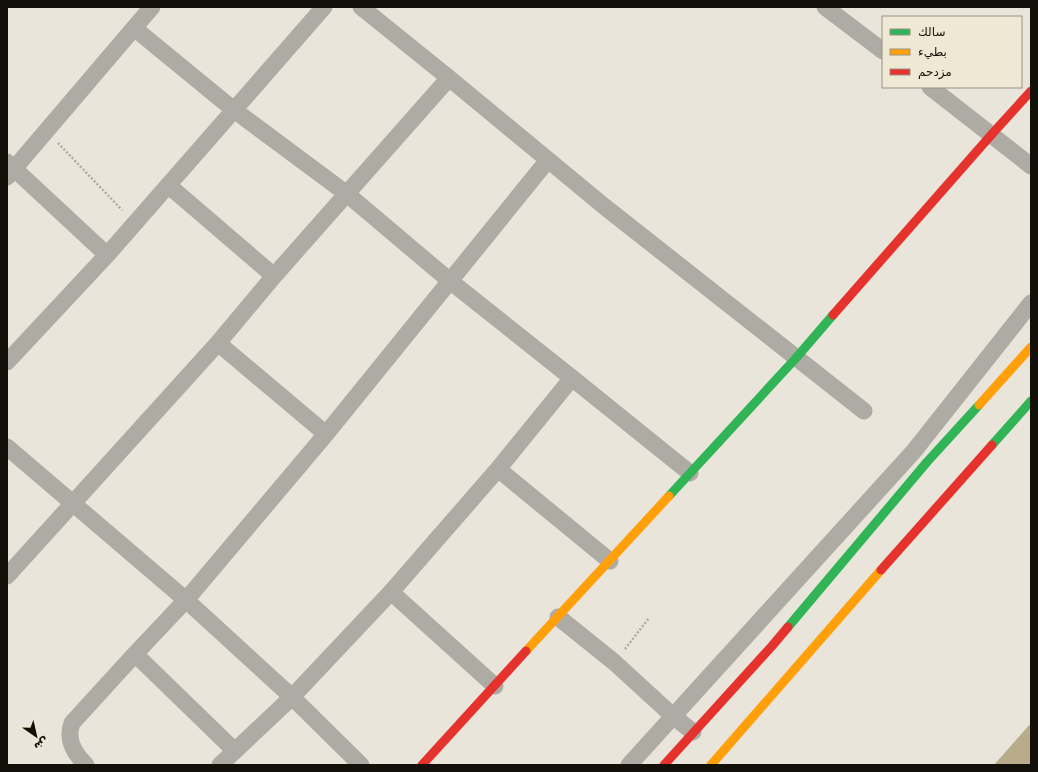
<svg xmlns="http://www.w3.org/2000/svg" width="1038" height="772" viewBox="0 0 1038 772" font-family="'DejaVu Sans',Vazirmatn,sans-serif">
<rect width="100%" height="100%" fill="#e9e5db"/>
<!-- water -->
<path fill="#b8ac8a" d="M1031,723V765H994Z"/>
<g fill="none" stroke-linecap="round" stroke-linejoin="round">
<!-- path -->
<path stroke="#aeaaa4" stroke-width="2.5" stroke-dasharray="2 2" stroke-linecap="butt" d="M58,143L122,210
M625,649L649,618"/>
<!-- street -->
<path stroke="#aeaba4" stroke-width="17" d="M324,7L234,110L347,194L450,281L572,378L690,473
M361,7L449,78L605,207L864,411
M825,7L883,51
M930,87L1031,166
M7,162L107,255
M7,177L134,28L152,7
M168,185L274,276
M218,343L326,434
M7,362L107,255L234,110L134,28
M7,447L186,600L292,697L361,765
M498,469L572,378
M7,576L218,343L274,276L449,78
M391,592L495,686
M558,617L614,662L673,716L693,732
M235,751L135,654L186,600L326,434L548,160
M86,765C78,757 69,745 70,733C70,730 71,726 72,723L135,654
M220,765L292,697L391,592L498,469L610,561
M629,765L914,451L1031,303"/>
<!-- fast -->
<path stroke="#30b455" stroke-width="9" d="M992,445L1031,401
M669,496L796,358L833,315
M788,627L927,462L979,405"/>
<!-- slow -->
<path stroke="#ff9f0a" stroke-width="9" d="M979,405L1031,347
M526,651L669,496
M711,765L881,570"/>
<!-- jam -->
<path stroke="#e5322d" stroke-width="9" d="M833,315L992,134L1031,91
M881,570L992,445
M422,765L526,651
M664,765L772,646L788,627"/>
</g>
<!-- border -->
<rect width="1038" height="772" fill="none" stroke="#13100a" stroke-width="16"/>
<!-- legend -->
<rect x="882" y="16" width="140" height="72" fill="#efe8d5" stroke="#979284"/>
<rect x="890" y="29" width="20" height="6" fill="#30b455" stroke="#979284"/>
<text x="918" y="36" font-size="12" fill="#13100a">سالك</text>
<rect x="890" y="49" width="20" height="6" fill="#ff9f0a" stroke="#979284"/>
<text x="918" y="56" font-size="12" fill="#13100a">بطيء</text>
<rect x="890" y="69" width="20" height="6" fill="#e5322d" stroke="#979284"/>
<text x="918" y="76" font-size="12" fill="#13100a">مزدحم</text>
<!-- north arrow -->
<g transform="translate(36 736) rotate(146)" stroke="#efe8d5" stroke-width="3" paint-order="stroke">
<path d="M0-3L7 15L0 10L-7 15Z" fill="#13100a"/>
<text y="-6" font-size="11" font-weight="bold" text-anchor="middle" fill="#13100a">ش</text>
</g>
</svg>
